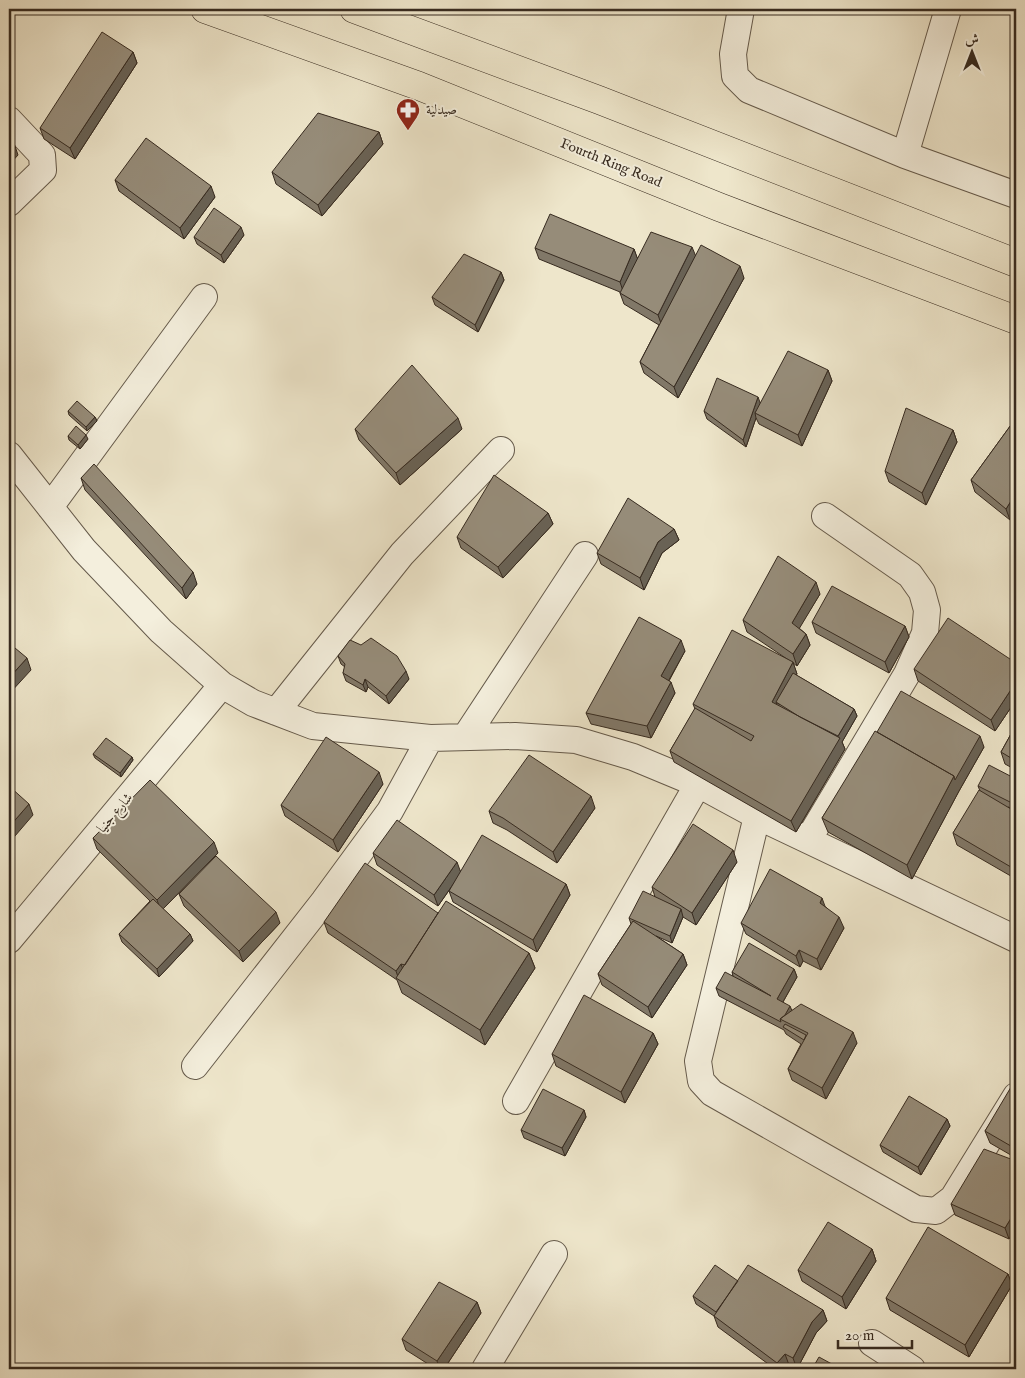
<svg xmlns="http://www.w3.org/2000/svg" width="1025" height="1378" viewBox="0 0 1025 1378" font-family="'IM FELL English',Amiri,serif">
<rect width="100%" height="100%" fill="#eee6cb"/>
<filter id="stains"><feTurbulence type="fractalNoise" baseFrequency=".004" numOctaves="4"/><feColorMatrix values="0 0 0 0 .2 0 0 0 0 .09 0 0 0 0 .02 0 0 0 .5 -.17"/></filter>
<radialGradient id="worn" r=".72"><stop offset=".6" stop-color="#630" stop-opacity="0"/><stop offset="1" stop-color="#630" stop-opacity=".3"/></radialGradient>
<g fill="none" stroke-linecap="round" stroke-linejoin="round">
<!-- street casing -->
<g stroke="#655a4b" stroke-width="28">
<path id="street" d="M741,9L733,54L735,76L749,90L905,155L1016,195
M9,120L42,155L43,170L9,203
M905,155L948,9
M9,455L84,550L161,631L222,685L253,703L313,726L430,738L515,736L576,740L633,757L698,784L757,816L1016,939
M50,507L204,297
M276,712L402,554L501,450
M466,736L585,555
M757,816L698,1061L701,1081L712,1093L916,1209L936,1211L953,1198L1016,1096
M808,840L907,674L925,633L927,610L922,592L910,575L825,516
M9,940L222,685
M195,1066L324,901L390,811L430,738
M516,1101L698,784
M872,1343L912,1369
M485,1369L554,1254"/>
</g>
<!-- primary casing -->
<g stroke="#372b20" stroke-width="29">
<path id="primary" d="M205,9L419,86L719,207L1016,320
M354,9L599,100L1016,263"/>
</g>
<!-- street -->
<use href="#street" stroke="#f4efdd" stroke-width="26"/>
<!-- primary -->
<use href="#primary" stroke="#eee6cb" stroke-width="28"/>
</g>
<!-- wall -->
<path fill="#817868" stroke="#372b20" d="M133,52L137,63L75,159L44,139L40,128Z
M379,132L383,144L322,216L276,184L272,172Z
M115,180L215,197L184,239L119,191Z
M244,235L224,263L197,244L194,237Z
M535,248L634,249L637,258L696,256L744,278L678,398L644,373L640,362L659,325L624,304L620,293V292L539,259Z
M501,272L504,280L478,332L435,305L432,297Z
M828,370L832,381L802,446L759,424L756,418L746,447L707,419L704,411L760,403Z
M68,411L95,417L97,421L87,431L69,415Z
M1016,418V511L1010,520L975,492L971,480Z
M355,429H462L400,485L359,440Z
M953,430L957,442L926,505L889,482L885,471Z
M68,436L88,439L80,449L69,440Z
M81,478L197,584L186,599L85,490Z
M548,513L553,524L503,578L461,548L457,537Z
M674,529L679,540L662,553L644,590L601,564L597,553Z
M820,594L799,628L806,634L810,645L797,666L793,663L797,674L796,675L854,709L857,716L842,742L845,749L796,832L674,762L670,751L695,709L693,704L790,661L747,632L743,620Z
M812,622L905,626L909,637L889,673L816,633Z
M685,651L669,681L675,693L651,738L591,724L586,713Z
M338,656L409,679L389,704L368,687L366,692L346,681L343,673L345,667L341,664Z
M1016,663V700L995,731L918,681L914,669Z
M1016,725V770L1005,764L1001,752Z
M877,732L984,747L959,791L912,879L828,832L822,818Z
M93,754L132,757L133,760L121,777L95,758Z
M1016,779V811L1008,807L1016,812V879L957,845L953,833L980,791L978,786Z
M383,784L338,852L285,816L281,805Z
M595,808L557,863L507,830L493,823L489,811Z
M93,838L218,853L163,909L190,934L193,941L159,977L122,942L119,934L150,901L97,849Z
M373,853L460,871L566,884L570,895L537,952L453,902L449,891L450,889L438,906L377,865Z
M737,862L696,925L683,917L672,943L656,936L683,954L687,965L652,1018L602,985L598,974L631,924L629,918L655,897L652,887Z
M179,894L280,923L243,962L184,906Z
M826,907L844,928L821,970L803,961L800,967L746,934L741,923Z
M439,913L529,953L535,968L485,1045L402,993L397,980L328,933L324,922Z
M794,969L797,977L783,1002L792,1010L857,1043L826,1099L792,1080L788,1069L801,1044L786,1034L784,1030L719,996L716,988L733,976L732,972Z
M653,1033L658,1044L625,1103L556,1066L552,1054Z
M1016,1084V1158L990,1143L985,1131Z
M584,1110L586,1117L565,1156L524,1138L521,1130Z
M947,1119L950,1126L921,1175L883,1152L880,1145Z
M1016,1161V1228L1009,1239L955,1215L951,1204Z
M872,1249L876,1261L846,1309L802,1281L798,1270Z
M1008,1274L1012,1285L969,1357L890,1310L886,1298Z
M738,1281L823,1310L827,1321L816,1333L797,1369L789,1365L786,1369H775L718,1327L714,1316L696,1304L693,1296Z
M477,1302L481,1313L444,1369H436L406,1350L402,1339Z"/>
<!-- shaded-wall -->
<path fill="#696255" stroke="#372b20" d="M133,52L137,63L75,159L70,148Z
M379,132L383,144L322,216L318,205Z
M14,143L18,155L9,165V149Z
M211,186L215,197L184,239L180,228Z
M241,227L244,235L224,263L221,255Z
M692,247L697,259L662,326L658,315Z
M634,249L638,260L624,294L620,282Z
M740,266L744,278L678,398L674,387Z
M501,272L504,280L478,332L475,325Z
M828,370L832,381L802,446L798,435Z
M758,397L761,405L755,413L756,418L746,447L743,440Z
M95,417L97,421L87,431L86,427Z
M458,418L462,429L400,485L396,473Z
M953,430L957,442L926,505L922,493Z
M86,435L88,439L80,449L78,445Z
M1016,493V511L1010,520L1006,509Z
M548,513L553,524L503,578L498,567Z
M674,529L679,540L662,553L644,590L640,578L658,542Z
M193,572L197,584L186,599L182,588Z
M816,582L820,594L796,634L792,623Z
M905,626L909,637L889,673L885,662Z
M806,634L810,645L797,666L793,654Z
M681,640L685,651L665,687L661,676Z
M27,658L31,670L9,694V678Z
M793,662L797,674L780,705L776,702L778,709L772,702Z
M406,671L409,679L389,704L386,696Z
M365,679L368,687L366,692L363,685Z
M671,682L675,693L651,738L647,726Z
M1016,682V700L995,731L991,720Z
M854,709L857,716L842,742L845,749L796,832L791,821L837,738Z
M980,736L984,747L959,791L912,879L907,865L954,776Z
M132,757L133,760L121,777L120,773Z
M379,772L383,784L338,852L333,840Z
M591,796L595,808L557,863L553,852Z
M29,804L33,815L9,843V827Z
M214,842L218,853L161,911L157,900Z
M733,850L737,862L696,925L692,913Z
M457,862L461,873L438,906L434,895Z
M566,884L570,895L537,952L533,940Z
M822,898L826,909L820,903Z
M681,909L683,917L672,943L670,936Z
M276,912L280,923L243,962L239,951Z
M839,917L844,928L821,970L817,959Z
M190,934L193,941L159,977L157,969Z
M799,950L803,961L800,967L796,956Z
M529,953L535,968L485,1045L480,1030Z
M683,954L687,965L652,1018L648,1007Z
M401,964L405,975L399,980L396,971Z
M794,969L797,977L780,1007L777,999Z
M790,1006L793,1013L782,1020Z
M853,1032L857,1043L826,1099L822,1088Z
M653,1033L658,1044L625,1103L621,1092Z
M584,1110L586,1117L565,1156L562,1148Z
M947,1119L950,1126L921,1175L918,1167Z
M1016,1210V1228L1009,1239L1005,1228Z
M872,1249L876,1261L846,1309L842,1297Z
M1008,1274L1012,1285L969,1357L965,1345Z
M477,1302L481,1313L444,1369H440L437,1361Z
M823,1310L827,1321L816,1333L797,1369L793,1358L812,1322Z
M785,1354L789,1365L786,1369H780L777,1363Z"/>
<!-- building -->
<path fill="#968c79" stroke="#372b20" d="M102,32L133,52L70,148L40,128Z
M318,113L379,132L318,205L272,172Z
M146,138L211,186L180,228L115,180Z
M9,139L14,143L9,149Z
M214,208L241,227L221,255L194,237Z
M550,214L634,249L620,282L535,248Z
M651,232L692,247L658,315L620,293Z
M701,245L740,266L674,387L640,362Z
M464,254L501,272L475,325L432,297Z
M788,351L828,370L798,435L755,413Z
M412,365L458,418L396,473L355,429Z
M717,378L758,397L743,440L704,411Z
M77,401L95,417L86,427L68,411Z
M906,408L953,430L922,493L885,471Z
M1016,418V493L1006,509L971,480Z
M76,426L86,435L78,445L68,436Z
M94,464L193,572L182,588L81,478Z
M494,475L548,513L498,567L457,537Z
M628,498L674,529L658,542L640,578L597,553Z
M778,556L816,582L792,623L806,634L793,654L743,620Z
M832,586L905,626L885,662L812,622Z
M639,617L681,640L661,676L671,682L647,726L586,713Z
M948,618L1016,663V682L991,720L914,669Z
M732,630L793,662L772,702L840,738L791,821L670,751L695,708L751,741L754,736L693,704Z
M371,638L397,656L406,671L386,696L365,679L363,685L343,673L345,664L338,656L350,640L361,645Z
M9,643L27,658L9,678Z
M793,673L854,709L838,736L800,717L776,702Z
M901,691L980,736L955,780L954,776L877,732Z
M1016,725V761L1001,752Z
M875,731L954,776L907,865L822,818Z
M326,737L379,772L333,840L281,805Z
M106,738L132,757L120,773L93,754Z
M529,755L591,796L553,852L503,818L489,811Z
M989,765L1016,779V805L978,786Z
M150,780L214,842L157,900L93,838Z
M9,786L29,804L9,827Z
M979,790L1016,812V870L953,833Z
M397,820L457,862L434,895L373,853Z
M693,824L733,850L692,913L652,887Z
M482,835L566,884L533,940L449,891Z
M216,856L276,912L239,951L179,894Z
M365,863L438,913L405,965L401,964L396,971L324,922Z
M770,869L822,898L820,903L839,917L817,959L799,950L796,956L741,923Z
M643,891L681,909L670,936L629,918Z
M153,899L190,934L157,969L119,934Z
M446,901L529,953L480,1030L396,978Z
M633,921L683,954L648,1007L598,974Z
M749,943L794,969L777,999L790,1006L785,1015L780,1019L781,1022L716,988L725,972L771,996L732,972Z
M584,995L653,1033L621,1092L552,1054Z
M801,1004L853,1032L822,1088L788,1069L808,1033L780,1019Z
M785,1024L806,1035L804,1040L783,1027Z
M1014,1082L1016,1084V1149L985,1131Z
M543,1089L584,1110L562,1148L521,1130Z
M909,1096L947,1119L918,1167L880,1145Z
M984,1149L1016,1161V1210L1005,1228L951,1204Z
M828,1222L872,1249L842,1297L798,1270Z
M928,1227L1008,1274L965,1345L886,1298Z
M715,1265L738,1281L716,1312L693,1296Z
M748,1265L823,1310L812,1322L793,1358L785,1354L777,1363L714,1316Z
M439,1282L477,1302L437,1361L402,1339Z
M819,1357L841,1369H812Z"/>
<!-- icons -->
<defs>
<g id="pharmacy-pin" transform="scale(1.25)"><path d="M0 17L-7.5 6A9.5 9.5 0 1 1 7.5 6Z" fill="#8f2418" stroke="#f4efdd"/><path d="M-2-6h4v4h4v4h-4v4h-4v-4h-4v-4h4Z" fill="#fff"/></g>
</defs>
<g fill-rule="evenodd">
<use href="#pharmacy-pin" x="408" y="110"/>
</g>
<g text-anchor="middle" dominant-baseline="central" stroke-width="4" stroke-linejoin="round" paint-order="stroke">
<!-- poi labels -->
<g font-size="14" fill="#372b20" stroke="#f4efdd" text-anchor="start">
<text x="426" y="110">صيدلية</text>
</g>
<!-- street labels -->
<g font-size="14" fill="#372b20" stroke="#f4efdd">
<text transform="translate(611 163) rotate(22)">Fourth Ring Road</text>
<text transform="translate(115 813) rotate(-50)">شارع جنيا</text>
</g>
</g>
<!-- margin -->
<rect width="1025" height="1378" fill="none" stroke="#eee6cb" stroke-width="30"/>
<rect x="10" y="10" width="1005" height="1358" fill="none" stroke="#372b20" stroke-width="2.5"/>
<rect x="15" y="15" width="995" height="1348" fill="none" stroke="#372b20"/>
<!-- north arrow -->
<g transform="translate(972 52)" stroke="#f4efdd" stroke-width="4" paint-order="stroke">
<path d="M0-4L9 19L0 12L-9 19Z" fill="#372b20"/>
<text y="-8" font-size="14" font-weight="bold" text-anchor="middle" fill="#372b20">ش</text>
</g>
<!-- scale -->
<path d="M838 1340v8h74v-8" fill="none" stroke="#372b20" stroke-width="2.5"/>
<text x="845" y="1340" font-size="15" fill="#372b20" stroke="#f4efdd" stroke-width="4" paint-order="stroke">20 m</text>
<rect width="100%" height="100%" filter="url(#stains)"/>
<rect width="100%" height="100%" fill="url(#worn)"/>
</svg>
